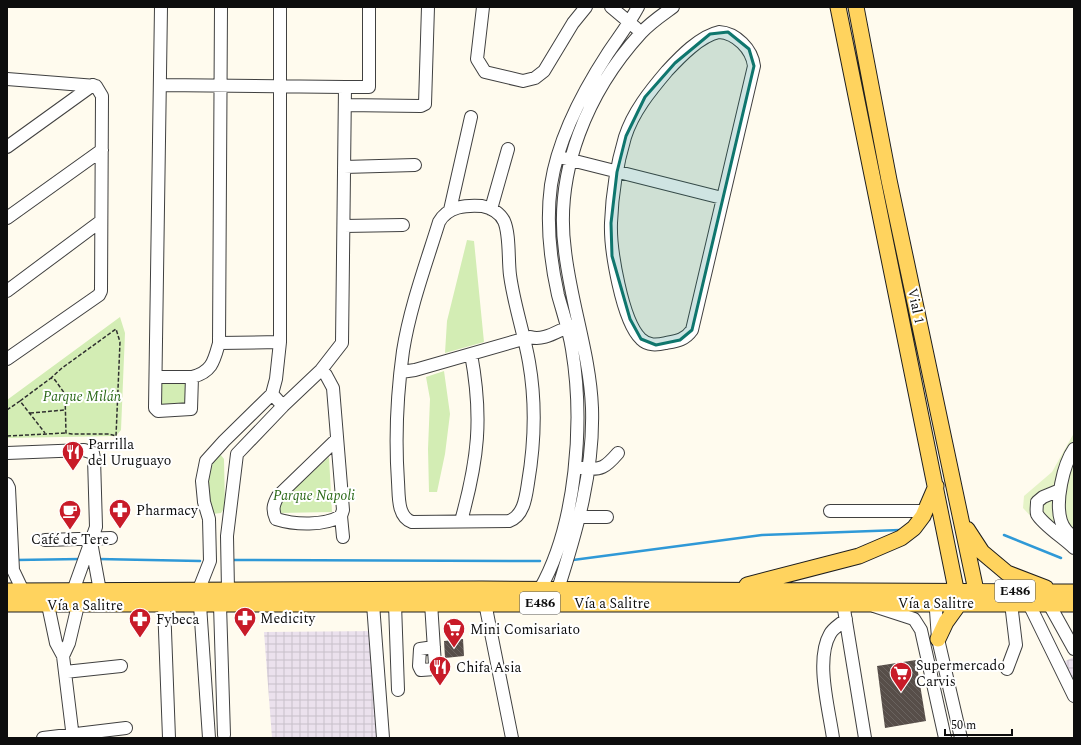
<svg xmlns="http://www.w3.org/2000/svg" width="1081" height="745" viewBox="0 0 1081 745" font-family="Spectral,serif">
<defs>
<pattern id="industrial-grid" width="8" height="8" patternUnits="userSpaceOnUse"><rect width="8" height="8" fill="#ebe1ed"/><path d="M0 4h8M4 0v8" fill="none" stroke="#c8c0ca"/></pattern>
<pattern id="building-back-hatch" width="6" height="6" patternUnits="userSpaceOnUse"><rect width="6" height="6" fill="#574e49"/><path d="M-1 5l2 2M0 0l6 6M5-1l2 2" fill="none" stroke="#6a635f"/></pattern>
</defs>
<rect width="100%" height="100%" fill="#fffbee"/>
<!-- industrial -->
<path fill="url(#industrial-grid)" d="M380,631L390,738H272L264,632Z
M1074,657V706L1055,666Z"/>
<!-- park -->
<path fill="#d3edb4" d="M467,240L474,241L484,342L445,353L447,321Z
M120,317L125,333L121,430L116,436L7,438V400Z
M444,371L450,414L445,454L437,492H429L428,449L430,399L426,377Z
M161,383H185V406H161Z
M220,454L224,459L225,507L221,513L212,514L208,508V467Z
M329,457L332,512L278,513V503Z"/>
<!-- pitch -->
<path fill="#e5f3c7" d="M1074,433V555L1039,525L1023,508L1024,496L1052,472Z"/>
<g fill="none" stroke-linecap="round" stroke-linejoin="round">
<!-- stream -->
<path stroke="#2f99d7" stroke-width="2.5" d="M1004,535L1061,558
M98,559L200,561
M16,560L81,559
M234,560L540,561
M573,560L762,535L900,530"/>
</g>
<!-- building -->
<path fill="url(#building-back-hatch)" d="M463,639L464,656L445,658L444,641Z
M916,660L926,721L885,728L877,666Z"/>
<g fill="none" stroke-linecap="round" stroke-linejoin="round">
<!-- minor casing -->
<g stroke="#404040" stroke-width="14">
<path id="minor" d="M161,7L155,408L158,411L191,409L192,377C212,372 214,361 219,343L221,7
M280,7V342L276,379L272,394L283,406
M483,7L477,59L485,72L523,81L535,78L544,71L573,23L586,7
M611,7L636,28
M719,32C736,33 752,49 754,66L692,330C685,340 677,341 666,343C657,345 648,346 641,339C622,321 610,249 611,223C612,195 617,164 625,137C633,112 650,91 667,71C680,57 700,36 719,32Z
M7,79L96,86L102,96L101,291L99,295L7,359
M161,85L345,87L342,343L321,370L283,406L237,454L227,536L228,590
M345,87H369V7
M345,105L421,106L425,104L428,7
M7,147L93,85
M563,158L722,198
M344,167L415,165
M482,206C491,208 500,213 504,221C510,234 508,260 510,275C514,305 524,333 529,362C536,402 535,442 528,483C526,496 524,516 509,521L412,522C397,517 399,495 398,482C395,439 397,394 403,351C410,307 426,264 439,222C448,206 466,205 482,206Z
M491,209L508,149
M450,210L471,117
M7,218L102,150
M344,226L403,225
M7,291L101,221
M219,343L280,342
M321,370L326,375L333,388L343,510L341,516L343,537
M401,372L415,370L530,337C545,342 561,328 574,325
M156,377H192
M336,440L278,496C273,505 272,510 276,519C295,525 324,526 341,516
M1074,449C1063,465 1055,502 1061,521C1063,528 1069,534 1074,538
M7,453L84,450L93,453L94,458L96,527L73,591
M582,468C601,471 606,467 618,453
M7,484L9,488L13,570L23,591
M1060,490L1043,497L1037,502C1037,506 1036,511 1037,514C1042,524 1065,539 1074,548
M830,511H926
M580,517H607
M461,521C478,460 483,418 471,354
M45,540L111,538
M91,542L100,591
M199,589L210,561L209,519L204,502L202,481L206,461L224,441L272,394
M540,589C577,524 584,421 572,349C569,330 563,313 558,295C550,259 546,222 551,185C558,138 582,93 608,53C618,38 629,24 638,7
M558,589C577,530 594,471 592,408C590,355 571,304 565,251C554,171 588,91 641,33C650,23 662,15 673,7
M935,596L938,639L961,738
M431,603L435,665V669L421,670L419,666L420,649L434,647
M485,603L512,738
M843,603L865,738
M164,604L169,738
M373,604L383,738
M395,604L398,690
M1029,604L1074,696
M1049,604L1074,649
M48,605L56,643L63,656L69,643L78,605
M200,605L209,738
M220,605L224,735
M874,606L914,619L921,630L945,738
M63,656L73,738
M1007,669L1016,645L1011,603
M65,672L121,666
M43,738L126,728
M833,738C829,709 815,660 830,634C833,628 841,624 846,619"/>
</g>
<!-- major casing -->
<g stroke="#1e1e1e" stroke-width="17">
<path id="major" d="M838,7L959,604L946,622L938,639
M856,7L889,180L978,600
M967,529L982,552L1007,573L1046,588
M747,585L859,556L901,538L914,528L923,516L936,486
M7,591L482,589L1074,592
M7,604H1074"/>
</g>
<!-- path -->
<path stroke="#2f2f2f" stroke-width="1.5" stroke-dasharray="4 2" stroke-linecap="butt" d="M20,401L51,378L55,380L65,394L66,433L72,434H109L116,436L120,342L116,329L62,368L51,378
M7,410L20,401L45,433
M30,413L65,410
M7,436L66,433"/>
<!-- minor -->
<use href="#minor" stroke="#fff" stroke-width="12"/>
<!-- major -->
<use href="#major" stroke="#ffd35e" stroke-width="15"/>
</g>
<!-- marked area -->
<path fill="#0f766e" fill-opacity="0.2" stroke="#0f766e" stroke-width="3" stroke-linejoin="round" d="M728,32L749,49L754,66L692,330L680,340L656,345L641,339L630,319L612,256L611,223L617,172L626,136L645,97L675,63L710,34Z"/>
<!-- icons -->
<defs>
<g id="restaurant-pin" transform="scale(1.15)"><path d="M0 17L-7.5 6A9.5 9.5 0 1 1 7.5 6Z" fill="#c81b28" stroke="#fff"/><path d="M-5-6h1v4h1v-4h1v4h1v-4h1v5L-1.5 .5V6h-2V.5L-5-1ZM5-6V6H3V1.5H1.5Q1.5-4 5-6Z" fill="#fff"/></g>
<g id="pharmacy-pin" transform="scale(1.15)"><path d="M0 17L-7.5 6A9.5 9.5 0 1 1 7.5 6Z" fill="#c81b28" stroke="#fff"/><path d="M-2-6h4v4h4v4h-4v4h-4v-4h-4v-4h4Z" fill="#fff"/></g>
<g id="cafe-pin" transform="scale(1.15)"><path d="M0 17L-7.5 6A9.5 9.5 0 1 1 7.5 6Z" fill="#c81b28" stroke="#fff"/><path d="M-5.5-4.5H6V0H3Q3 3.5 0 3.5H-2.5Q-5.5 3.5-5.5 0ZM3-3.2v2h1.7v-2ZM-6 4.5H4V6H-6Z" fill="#fff"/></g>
<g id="supermarket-pin" transform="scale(1.15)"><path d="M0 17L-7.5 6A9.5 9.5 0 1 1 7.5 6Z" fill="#c81b28" stroke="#fff"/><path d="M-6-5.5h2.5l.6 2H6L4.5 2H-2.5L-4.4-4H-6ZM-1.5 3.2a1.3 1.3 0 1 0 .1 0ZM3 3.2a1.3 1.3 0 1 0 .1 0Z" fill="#fff"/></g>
</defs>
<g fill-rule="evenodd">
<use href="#restaurant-pin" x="73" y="452"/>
<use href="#pharmacy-pin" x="120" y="510"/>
<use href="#cafe-pin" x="70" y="511"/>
<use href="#pharmacy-pin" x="245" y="618"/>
<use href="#pharmacy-pin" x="140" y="619"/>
<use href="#supermarket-pin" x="454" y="629"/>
<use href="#restaurant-pin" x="440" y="667"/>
<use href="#supermarket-pin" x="901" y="673"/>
</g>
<g text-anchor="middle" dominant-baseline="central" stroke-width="4" stroke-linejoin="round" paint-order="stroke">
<!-- shield labels -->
<g fill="#fff" stroke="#565656" stroke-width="1">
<rect x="995" y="580" width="40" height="22" rx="3"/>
<rect x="520" y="592" width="40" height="22" rx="3"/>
</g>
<g font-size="13" font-weight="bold" fill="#0d0d0d">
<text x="1015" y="591">E486</text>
<text x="540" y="603">E486</text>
</g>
<!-- street labels -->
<g font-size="14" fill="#0d0d0d" stroke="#fff">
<text transform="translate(916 306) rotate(78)">Vial 1</text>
<text x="612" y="603">Vía a Salitre</text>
<text x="936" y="603">Vía a Salitre</text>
<text x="85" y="605">Vía a Salitre</text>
</g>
<!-- park labels -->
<g font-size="14" font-style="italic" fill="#2c6a19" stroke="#fff">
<text x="82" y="396">Parque Milán</text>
<text x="314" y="495">Parque Napoli</text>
</g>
<!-- poi labels -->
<g font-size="14" fill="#0d0d0d" stroke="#fff" text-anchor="start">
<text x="88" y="444">Parrilla<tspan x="88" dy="16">del Uruguayo</tspan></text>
<text x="136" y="510">Pharmacy</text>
<text x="70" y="539" text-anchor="middle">Café de Tere</text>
<text x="260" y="618">Medicity</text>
<text x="156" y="619">Fybeca</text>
<text x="470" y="629">Mini Comisariato</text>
<text x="916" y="665">Supermercado<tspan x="916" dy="16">Carvis</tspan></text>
<text x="456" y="667">Chifa Asia</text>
</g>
</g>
<!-- border -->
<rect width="1081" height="745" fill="none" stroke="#0d0d0d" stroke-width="16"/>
<!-- scale -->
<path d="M945 729v6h67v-6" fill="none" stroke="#0d0d0d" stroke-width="2"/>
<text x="951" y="729" font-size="12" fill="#0d0d0d" stroke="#ffffff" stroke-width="3" paint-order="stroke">50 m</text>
</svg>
